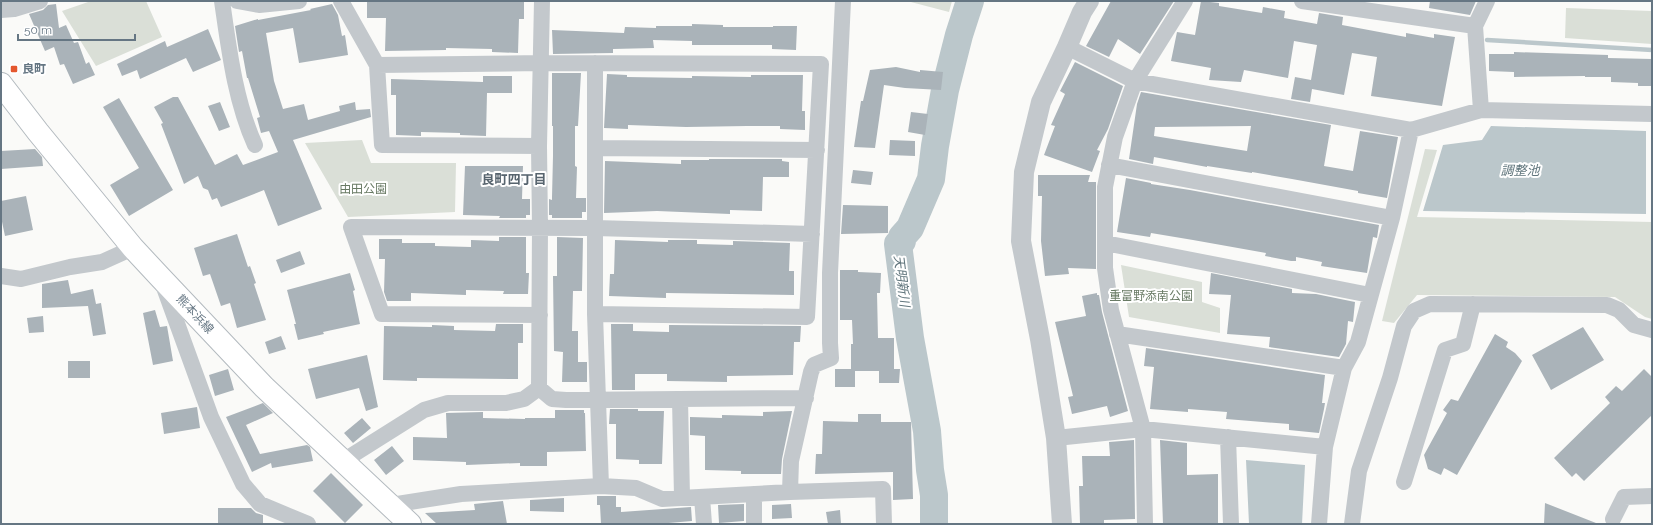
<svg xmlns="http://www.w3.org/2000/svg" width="1653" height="525" viewBox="0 0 1653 525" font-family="Raleway,'Noto Sans JP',sans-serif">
<rect width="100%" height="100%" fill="#fafaf8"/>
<!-- green -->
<path fill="#dadfd7" d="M91,1H146L162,37L96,66L62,11Z
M907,1H952L949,12Z
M1566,8L1651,11L1652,44L1565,38Z
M362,140L371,163H456L455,212L348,217L305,143Z
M1425,149L1437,150L1417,217L1652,222V319L1645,317L1615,297L1417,295L1394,323L1382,321Z
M1121,265L1202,282V302L1220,308V333L1129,317Z"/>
<!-- water -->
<path fill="#bbc7cb" d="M1491,126L1646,131V214L1423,211L1443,145L1482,140Z
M1246,460L1305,465L1302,524H1249Z"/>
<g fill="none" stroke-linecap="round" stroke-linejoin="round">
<!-- stream -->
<path stroke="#bbc7cb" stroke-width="4.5" d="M1487,40L1652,50"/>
<!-- river -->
<path stroke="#bbc7cb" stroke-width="28" d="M934,524V495L930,470L927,431L910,338L898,244L902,241V237L910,228L931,179L935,146L945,90L959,35L970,1"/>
</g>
<!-- building -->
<path fill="#aab3b9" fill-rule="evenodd" d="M367,1H524V19H519L518,53L492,52V49L446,48V50L385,51L386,18H367Z
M1111,1H1174L1140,54L1118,39L1109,57L1086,46Z
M1201,1L1219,3V6L1262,13L1263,7L1285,11L1284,18L1317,24L1319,13L1343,17L1342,25L1406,37V33L1434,38V34L1455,37L1442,106L1371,96L1377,57L1352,53L1344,95L1312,89L1310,102L1291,99L1295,77L1311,80L1317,45L1294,41L1288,78L1244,70L1241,82L1209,80L1211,68L1171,61L1177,32L1195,35Z
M1430,1H1476L1470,15L1429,8Z
M56,4L59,28L66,25L74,43L78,42L86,64L89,62L95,75L73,84L64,64L60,65L54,47L45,51L29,14L43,10L48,5Z
M332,4L338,15L342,36L345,35L348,55L299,63L293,28L266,33L274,81L283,109L304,104L308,120L340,111L339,106L355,102L356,110L370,109L371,117L293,140L322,209L278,226L264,190L221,207L217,198L212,200L208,190L203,188L198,176L184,184L161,124L163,123L154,107L173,97H178L215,165L237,154L243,165L278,152L269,131L261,133L257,118L260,117L248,78H247L242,51L239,52L235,26L258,19V20L311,10L310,9Z
M692,24L723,25V27H773V26H797L796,50L772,49V45H692V41L653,40L654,48L613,49V53L553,54L552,30L624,33L625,27L656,28V26H692Z
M208,29L221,60L193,72L186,58L140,79L137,70L122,76L117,64L165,41L167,47Z
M1514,52L1608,55V58L1652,59V86H1638V83L1611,82V77H1585V76L1514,77V72L1489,71V54H1514Z
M1075,62L1123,86L1108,129L1097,150L1100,151L1092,172L1044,155L1055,126L1051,125L1065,94L1060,91Z
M896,67L920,72V70L943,72L941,90L905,88L884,85L875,148L854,147L861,101H863L870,70Z
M552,73H581L578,126H575V166L577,167L576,198H586V212H582V218H552V215H549V199L552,200V197L553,156V126H552Z
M607,74L627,75V77L692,78V76L751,77V75H803L802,111H805V130L780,129V126H747L686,127L628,125V129L604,128Z
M483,76H512V93H487L486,136L460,135V133L421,132V136L396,135V95H391V79L483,82Z
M1141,92L1331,125L1324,166L1353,171L1360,131L1398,137L1387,198L1358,193V191L1292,179L1252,172V173L1207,166V167L1154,157L1153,164L1129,159L1137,104ZM1251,126L1247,151L1154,136L1155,127Z
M119,98L173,190L129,216L110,185L139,168L103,107Z
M220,102L230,127L219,131L208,106Z
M911,112L928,114L925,135L908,132Z
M890,140L915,141V156L889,155Z
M35,149L42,157L43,166L1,169V151Z
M709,159H782V161L789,162V177H763L762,211L730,210V214L657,211L604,213L605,161L681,164V160H709Z
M465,166H523L522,199H530V215H526V218H499L500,216L463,215Z
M853,170L873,172L871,185L851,183Z
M1038,175H1090L1088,182H1096V269L1068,268L1069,274L1045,276L1041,241L1042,196H1038Z
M1126,178L1151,183V184L1190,190L1379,225L1377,238L1373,237L1367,273L1321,266L1322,262L1296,257V261H1291L1265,256L1266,253L1193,240L1151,233L1150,237L1117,232Z
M26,196L33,230L5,236L1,217V201Z
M843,205L888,206V233L841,234Z
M237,234L248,267L250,266L256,283L254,284L266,320L237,328L230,303L221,306L210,274L203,276L194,248Z
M499,237H526V273H529L528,294H503L504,291L466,290V295L411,293V301H387L384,292L385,259H379V239H402V243H435V246L471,247V240L499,241Z
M557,237L583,238L582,291H573L572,331H578V362H587V382H562L563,352L554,351L553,276H557Z
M615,240L668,242V240H697V244L733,245V241L790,243L789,271H794V295L666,293V298L609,296L610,274H614Z
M300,251L305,264L281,273L276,260Z
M840,270H858V272L881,273L880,293H877L878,338H894V369H900L899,383H879V371H855V387H835V369H851V344H853L852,320H840Z
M350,273L355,290L353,291L360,324L323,332L324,334L298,340L294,324H296L287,290Z
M1211,273L1292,289V293L1316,294L1355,302L1353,322L1348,321L1346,344L1339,357L1269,347L1270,337L1227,334L1231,295L1209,294Z
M68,280L71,294L93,289L96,304L101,303L106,334L93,336L88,306L42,308V284Z
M1097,293V295H1099L1102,312L1128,411L1110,417L1107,406L1072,414L1068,397L1073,396L1055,322L1086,316L1082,296Z
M155,310L160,327L167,326L173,361L153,365L143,313Z
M43,316L44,332L29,333L27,318Z
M496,324H523V343H518V379L417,378V381L383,380L384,326L432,327V325L454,326V330L495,331Z
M611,324H633V331L669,332V325L801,326L800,342H794L793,375L727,376V382L667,381V374H635V390H612Z
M1583,327L1604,360L1551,390L1532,355Z
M1495,334L1508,342L1506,347L1515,353L1522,361L1457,475L1444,468L1441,475L1428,469L1424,455L1447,413L1443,410L1451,399L1458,401Z
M281,336L286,349L269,354L265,342Z
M1146,348L1325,375L1322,403H1325L1324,409L1319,433L1289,430V424L1226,419L1227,412L1188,409V412L1150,409L1154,367L1144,366Z
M367,355L378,407L366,411L359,388L316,399L308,369Z
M68,361H90V378H68Z
M228,369L234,390L215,396L209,375Z
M1644,369L1652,377V415L1584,481L1576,473L1572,477L1554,458L1610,403L1605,397L1616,386L1622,391Z
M263,403L273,413L246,425L260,454L307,445L310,447L313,461L272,468L271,463L252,472L226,417Z
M197,407L200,428L164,434L161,413Z
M610,409H638V411H664L662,464H639V460L616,459V424H609Z
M555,410H584V413H585L586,451L547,452V466H520V463L466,465V462L413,460V437L447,438L446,413L483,412V418L525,419V418H555Z
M792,411L782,459L781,474H741V471L705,470V436L690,435V417L722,418V415L763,416V412Z
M858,414H881V422H911L913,499L893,500V472L815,474L816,454H822L823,421L858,422Z
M362,418L371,428L353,443L344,433Z
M1134,440L1135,519L1104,520V524H1080L1079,486H1083L1082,456H1110L1109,442Z
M1160,440L1187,443V475L1218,474V524H1163Z
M392,446L404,461L386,475L374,460Z
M331,473L363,505L345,523L313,491Z
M597,496H616V507H621V512L691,507L692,521L657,524H601L600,505H597Z
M564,498V512L530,511V500Z
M503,501L507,524H437L425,513L475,510L474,504Z
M1545,503L1596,523V524H1544Z
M744,504V521L719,523L718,505Z
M791,504L792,518L772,519V505Z
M218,508H251L256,513L263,515V524H218Z
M840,510L841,524H828L826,512Z"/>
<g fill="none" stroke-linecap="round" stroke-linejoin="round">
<!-- secondary casing -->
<g stroke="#b3babf" stroke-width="24">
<path id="secondary" d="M1,84L38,132L133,248L160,277L264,387L410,524"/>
</g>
<!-- minor -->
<path stroke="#c3c8cc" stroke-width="16" d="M222,1C229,49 235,101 255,145
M237,1L259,5L299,1
M341,1L377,65L541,63L821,64L807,317L595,314
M1302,1L1475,26L1481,110L1652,114
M1,10L14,9L40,1
M1475,26L1487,1
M1067,47L1135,81L1411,130L1481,110
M595,63V314L601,486
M377,65L382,145L539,146
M595,148L817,150
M1109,165L1392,218
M1105,243L1370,295
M1,276L21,279L70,267L102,262L133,248
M162,282L211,417L243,484L260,504L308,524
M540,315L382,314L351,227L595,228L812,234
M1117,334L1344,368
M539,388L552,399L566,400L806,398
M680,399L682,497
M1228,437L1231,524
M1056,438L1143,429L1325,447
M343,461L424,410L448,403H506L524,399L539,388L540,228L539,146L542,1
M1404,482L1445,350L1463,344L1473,304
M790,492L883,489L884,524
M754,494V524
M702,497L704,524
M391,505L461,494L601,486L636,488L662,499L790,492L791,461L811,372L814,365L831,358L830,343V273L843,1
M1613,519L1624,497L1652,496
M1145,524L1143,429L1111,310L1105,268V187L1115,137L1135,81L1185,1
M1319,524L1325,447L1344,368L1358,342L1392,218L1411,130
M1352,524L1359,471L1390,378L1404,326L1414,311L1430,304L1607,305L1619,310L1634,325L1652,330"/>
<!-- tertiary -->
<path stroke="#c3c8cc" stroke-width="20" d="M1062,524L1056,438L1040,339L1021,241L1024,172L1041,102L1067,47L1082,12L1089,1"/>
<!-- secondary -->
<use href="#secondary" stroke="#fff" stroke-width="22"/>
</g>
<!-- markers -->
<rect fill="#e4572e" stroke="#fff" stroke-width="1.5" x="10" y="65" width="8" height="8" rx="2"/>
<g text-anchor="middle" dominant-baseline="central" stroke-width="4" stroke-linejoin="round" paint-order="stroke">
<!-- poi labels -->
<g font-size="12" font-weight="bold" fill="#657683" stroke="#fff" text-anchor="start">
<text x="22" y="69">良町</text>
</g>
<!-- park labels -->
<g font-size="12" fill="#687a64" stroke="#fff">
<text x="363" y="189">由田公園</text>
<text x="1151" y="296">重富野添南公園</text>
</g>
<!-- street labels -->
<g font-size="12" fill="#657683" stroke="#fff">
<text transform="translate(195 314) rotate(47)">熊本浜線</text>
</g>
<!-- water labels -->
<g font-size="13" font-style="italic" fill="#60757c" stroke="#fff">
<text x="1520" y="170">調整池</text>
<text transform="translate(902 281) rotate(83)">天明新川</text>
</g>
<!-- neighbourhood labels -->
<g font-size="13" font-weight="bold" fill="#57646e" stroke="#fff">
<text x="514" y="179">良町四丁目</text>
</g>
</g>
<!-- border -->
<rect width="1653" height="525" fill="none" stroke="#657683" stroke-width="4"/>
<!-- scale -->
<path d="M18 34v6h117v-6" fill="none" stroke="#657683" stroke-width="2"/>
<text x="24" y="34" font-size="12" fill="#657683" stroke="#ffffff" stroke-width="3" paint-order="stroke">50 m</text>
</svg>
